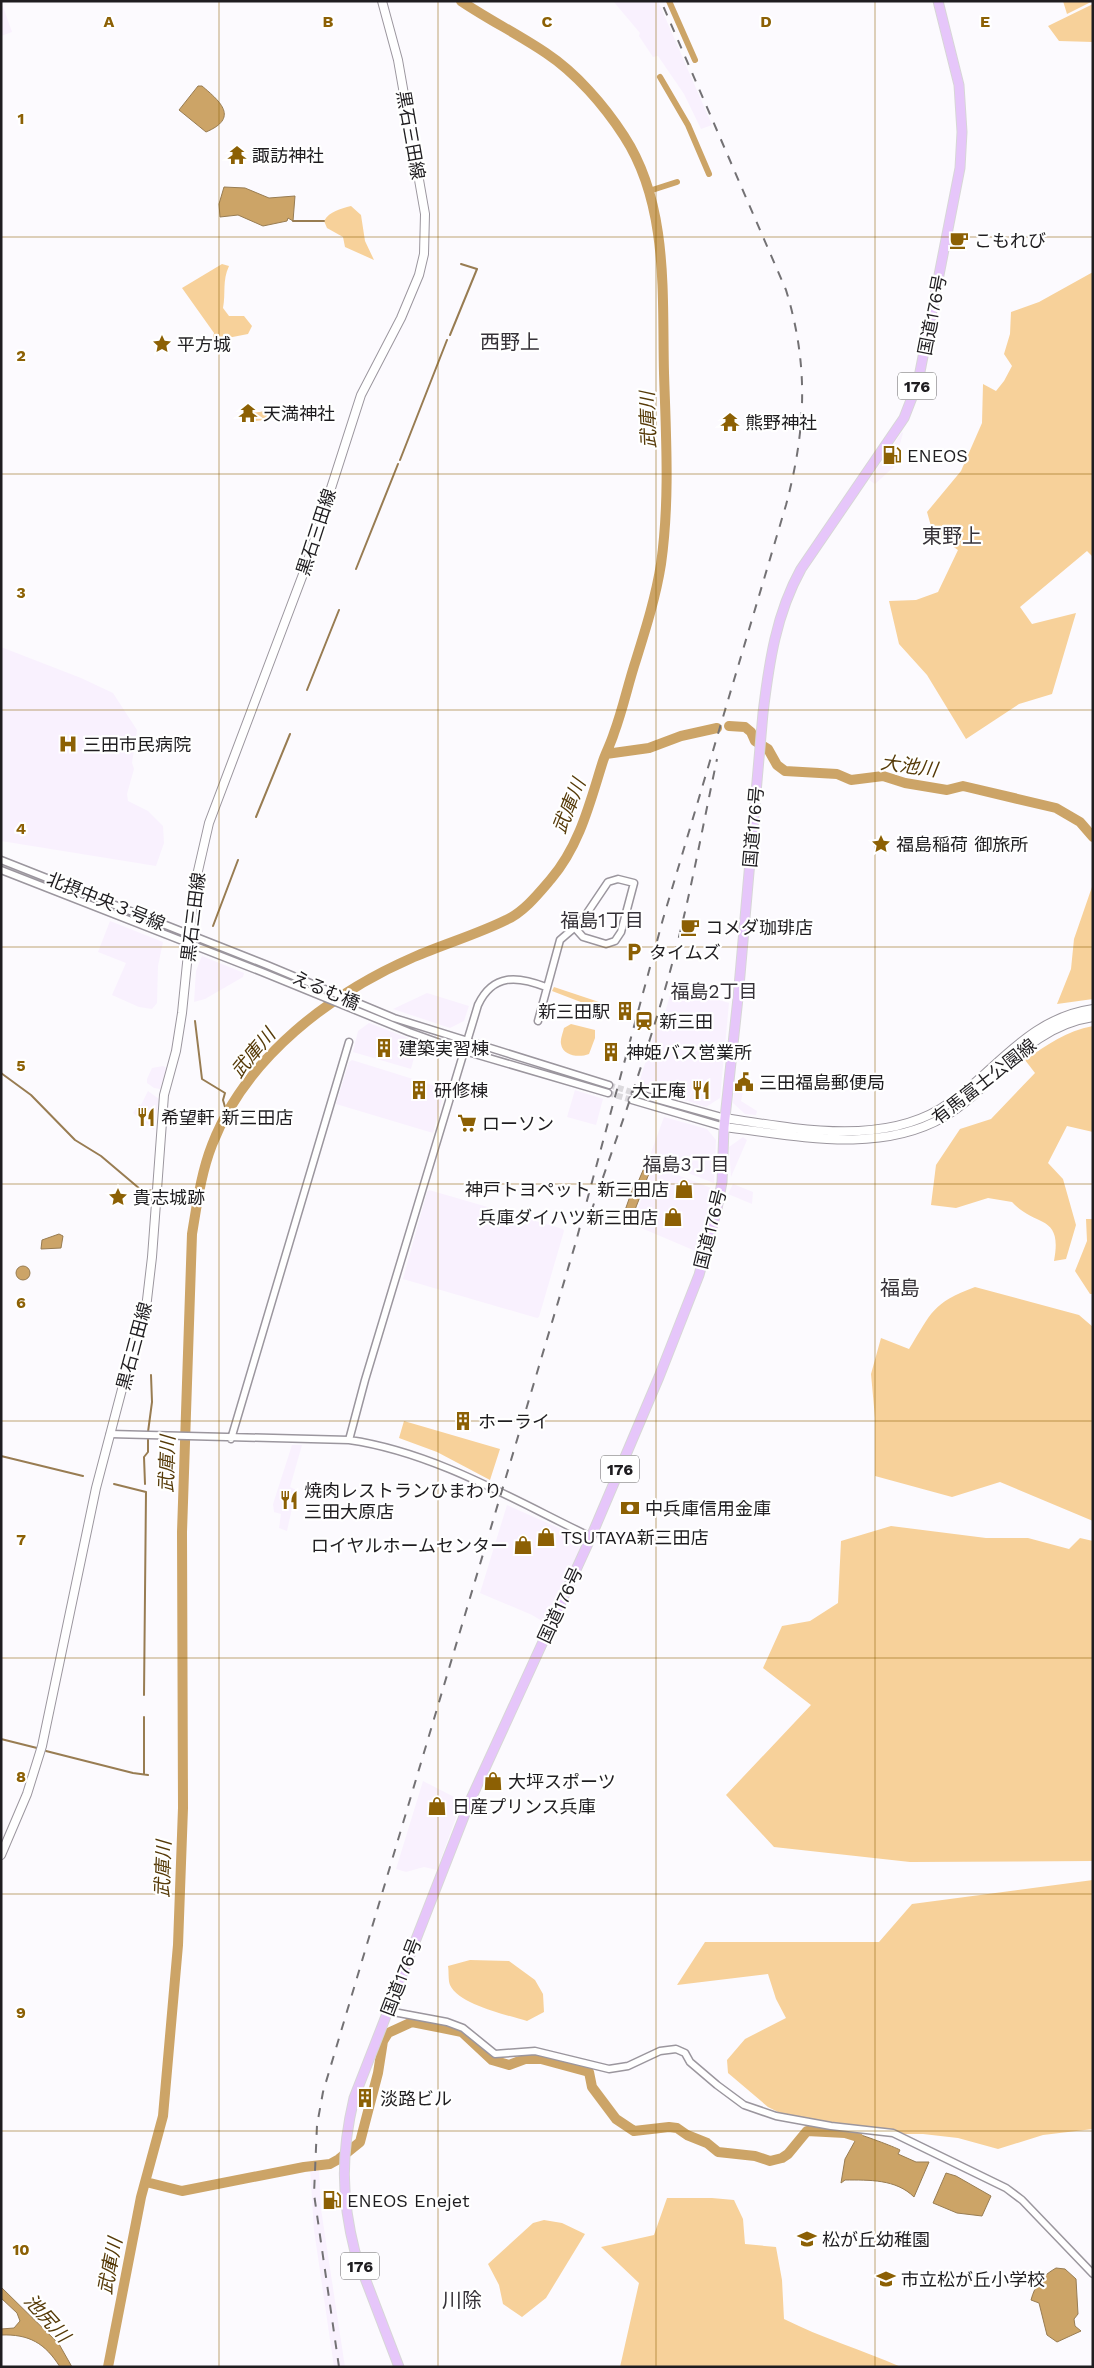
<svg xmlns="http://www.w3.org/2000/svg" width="1094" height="2368" viewBox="0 0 1094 2368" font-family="'Work Sans','Noto Sans JP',sans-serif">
<rect width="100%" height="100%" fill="#fcfafe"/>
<!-- built -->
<path fill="#f9f1fe" d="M1,1L12,32L1,36Z
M613,1H658L712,125L701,129L684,94L658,56L653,57L639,36L640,33Z
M902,432L903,433L898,451L897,464L875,484L869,480Z
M1,647L81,678L113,693L137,730L132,763L134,769L127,794L128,801L148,811L163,826L164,843L156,866L1,841Z
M110,921L163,942L158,966L157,1003L152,1009L139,1007L112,995L126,963L98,952Z
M202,956L244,973L243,977L205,999L194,1002L196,971Z
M675,987L729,1003L720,1098L706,1107L688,1101L702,1068L687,1101L638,1086L660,1015L664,1016L672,988Z
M427,993L469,1006L464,1021L450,1028L393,1009Z
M369,1023L418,1042L411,1069L353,1052L358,1031Z
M352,1060L445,1089L433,1133L336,1104L349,1062Z
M163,1066L167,1068L160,1089L154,1088L147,1083V1079L152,1068Z
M734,1089L743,1092L741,1101L757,1111L756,1115L745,1114L733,1103Z
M575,1090L603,1099L596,1125L567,1117Z
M148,1091L159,1099L154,1130L133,1113L139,1104L141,1105Z
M664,1117L707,1129L716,1140L714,1183L649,1158Z
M743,1137L747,1140L731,1177L729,1147Z
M654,1166L714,1189L700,1253L632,1224Z
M733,1184L753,1192L752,1204L728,1194Z
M429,1190L563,1229L564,1231L539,1317L537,1318L403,1279L427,1192Z
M292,1445H302L290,1487L296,1490L287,1531L279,1528L281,1514L274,1512L273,1504Z
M507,1505L579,1537L582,1545L547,1624L532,1615L480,1593Z
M423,1781L462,1801L437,1870L424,1867L406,1872L396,1869Z
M310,2169H319L321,2209L345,2367H334L314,2230Z"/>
<!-- green -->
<path fill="#f7d19a" d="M1063,1H1093L1067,14Z
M1093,4V42L1059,41L1048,26Z
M351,206L361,215L365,241L374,260L345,247L343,237L327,228L324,221C330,211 340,209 351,206Z
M222,264L229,266C222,281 226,293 223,308L229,316H244L252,326L248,334L212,341L214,333L182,288Z
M1093,272V557L1087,551L1020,607L1032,624L1076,613L1052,694L1019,704L966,739L927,675L899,644L889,601L916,600L938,592L958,550L933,533L927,512L961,471L982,423L983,384L996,391L1004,381L1012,366L1004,354L1010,334L1011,312L1039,302Z
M265,411L269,416L265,420L255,421L252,413Z
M1093,884V999L1057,1004L1071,969L1074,939Z
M554,987L602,1003L603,1007L599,1009L552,991Z
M571,1024L595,1030V1038L589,1054C579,1058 563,1056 561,1044C560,1039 563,1033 564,1028Z
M1093,1026V1132L1067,1126L1048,1163L1063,1179L1076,1225L1066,1259L1054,1261C1063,1213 1035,1228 1012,1202L988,1198L956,1208L931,1205L936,1165L960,1129L991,1119L1035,1073L1025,1060C1047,1045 1066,1031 1093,1026Z
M1086,1219H1093V1294H1090L1075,1271L1087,1241Z
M975,1287L1079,1315L1093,1327V1521L1000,1482L952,1497L875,1476V1418L871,1374L881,1338L909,1349C932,1312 932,1303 975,1287Z
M404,1421L500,1449L490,1480L437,1452L399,1438Z
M891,1526L986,1538H1028L1069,1549L1080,1538L1093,1541V1861L910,1862L774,1847L726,1795L811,1705L763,1668L782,1626L810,1621L838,1603L841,1541Z
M1093,1880V2129L1043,2135L998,2149L958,2138L923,2134H887L814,2130L768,2107L728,2073L727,2060L745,2039L786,2018L776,1999L768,1974L677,1985L705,1942H879L912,1904Z
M470,1960L509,1961L535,1980L543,1994L544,2012L527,2021C508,2015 459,2005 450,1985C448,1980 449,1971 448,1966Z
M667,2198H712L734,2200L743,2219L745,2244L776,2247L782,2280L784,2319C822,2338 862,2350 901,2367H620L639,2283L601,2247L654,2235Z
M544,2220L562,2223L585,2234L546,2298L522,2317L503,2304L499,2285L488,2264L533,2223Z"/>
<!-- water -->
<path fill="#cca467" stroke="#987c52" d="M198,86H202C221,102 239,118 206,132L179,110Z
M224,187L245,188L269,198L295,196L293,221L288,218L287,221L263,226L238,215L220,217L219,204Z
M644,1168L650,1171L631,1220L623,1216L635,1182H638Z
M59,1234L63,1236L61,1248L41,1249L42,1240Z
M16 1273a7 7 0 1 1 14 0a7 7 0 1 1-14 0Z
M854,2133C860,2134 895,2147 900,2150L898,2154L916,2162H929L914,2197C896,2179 869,2180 845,2180L841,2183L845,2159L855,2141Z
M946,2173L956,2176L991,2196L982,2216L957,2213L933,2203Z
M1056,2268L1065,2269L1076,2279L1078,2314L1074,2319L1075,2326L1081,2331L1057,2342L1047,2335L1039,2303L1031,2300C1035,2285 1042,2276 1056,2268Z
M1,2287L59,2344L72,2367H60C45,2343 29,2334 1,2335V2329L14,2328L20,2321L17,2313L1,2298Z"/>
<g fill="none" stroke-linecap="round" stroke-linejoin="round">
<!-- stream -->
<path stroke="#987c52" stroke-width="2" d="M293,221H324
M450,335L477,269L461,264
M400,460L447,340
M356,569L398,464
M307,690L339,610
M256,817L290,734
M213,926L238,860
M195,1021L202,1079L225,1093L223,1100L227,1114
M1,1073L31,1095L75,1140L101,1156L140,1189L154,1191
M158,1191L198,1197
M148,1432L152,1402L151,1375
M1,1456L83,1476
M114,1484L146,1492L144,1695
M145,1484L144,1457L148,1452V1437
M1,1739L37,1748
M46,1751L133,1773L148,1775
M144,1774V1717"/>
<!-- canal -->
<path stroke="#cca467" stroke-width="6" d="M669,1L695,60
M660,77L688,125L709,174
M649,191L677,182"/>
<!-- river -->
<path stroke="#cca467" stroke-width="10" d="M729,726L745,727L751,732L755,741L768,749L777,765L785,771L837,774L851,780L883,776L905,783L947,790L963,786L1056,808L1080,822L1093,837
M606,754L649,748L681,736L717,728
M146,2182L182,2191L304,2167L330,2164L339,2159L360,2142L378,2073L383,2041L388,2033L412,2022L462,2032L492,2060L509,2065L525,2059H541L589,2072L592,2087L616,2119L634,2131L669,2127L677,2128L687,2135L707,2143L718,2152L755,2156L770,2161L782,2158L788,2154L807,2131L845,2133L858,2137
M108,2367L141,2197L163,2116L178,1945L183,1808L182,1532L192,1234C197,1204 201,1173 212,1145C246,1057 331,993 414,957C444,944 478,934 506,920C524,912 539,893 551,879C580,845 590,802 603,761C606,752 611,743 614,733C623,709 628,684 636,660C646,628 656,596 661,564C670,500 666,437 664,373C662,294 669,205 624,136C604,105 576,73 546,53C518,34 489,20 461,1"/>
<!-- tertiary-tunnel -->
<path stroke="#dbd9dd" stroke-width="6" stroke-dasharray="6 3" stroke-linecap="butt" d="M609,1085L635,1093
M608,1093L632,1100"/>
<!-- tertiary casing -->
<g stroke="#9b969e" stroke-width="9">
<path id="tertiary" d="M1,860L267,965L394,1018L609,1085
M1,870L262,972L409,1032L451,1047L608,1093
M538,1021L560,940L581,922L608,882L618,879L634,883L621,932L615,941L606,944L583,937L575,928
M635,1093L725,1118
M632,1100L724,1127
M110,1434L349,1440C434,1452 514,1500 591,1537
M231,1439L349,1042
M349,1440L365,1380L478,1005C493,973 518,976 546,987
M388,2011L447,2022L463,2028L495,2054L535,2051L609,2069L628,2066L660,2051L676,2049L685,2053L690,2062L717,2085L744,2105L776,2116L831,2126L893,2133L1006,2188L1022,2200L1093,2274"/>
</g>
<!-- secondary casing -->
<g stroke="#9b969e" stroke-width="10">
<path id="secondary" d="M725,1118C792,1128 878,1146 940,1109C994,1076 1024,1019 1093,1009
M724,1127C794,1135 878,1155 944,1117C997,1085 1026,1027 1093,1017
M1,1855L27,1794L42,1746L96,1488L131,1355L145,1317L152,1257L164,1095L176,1051L182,1013L195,884L209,823L305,569L361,395L401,318L419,275L424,254L425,214L398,60L382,1"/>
</g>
<!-- trunk casing -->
<g stroke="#d7d6d7" stroke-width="11">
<path id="trunk" d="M399,2367L355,2252C341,2197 341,2153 354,2098L470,1801L591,1537L659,1377L699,1275L717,1209L722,1182L724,1127L738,998L763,713C769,663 776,614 801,569L904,418L918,382L960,168L962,132L959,85L938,1"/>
</g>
<!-- tertiary -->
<use href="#tertiary" stroke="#fff" stroke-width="6"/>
<!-- secondary -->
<use href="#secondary" stroke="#fff" stroke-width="8"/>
<!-- trunk -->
<use href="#trunk" stroke="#e6c6fa" stroke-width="9"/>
<!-- rail -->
<path stroke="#737174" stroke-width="2" stroke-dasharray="9 9" stroke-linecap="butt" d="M591,1212C622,1122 655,1033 678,941C693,881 704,820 717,759
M339,2367L314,2194L317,2125L323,2092L575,1245L663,919L786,505C806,430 809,365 786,290L661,1"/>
</g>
<!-- grid -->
<path fill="none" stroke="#8c6004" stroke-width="1" stroke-opacity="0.55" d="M219,1V2367M438,1V2367M656,1V2367M875,1V2367M1,237H1093M1,474H1093M1,710H1093M1,947H1093M1,1184H1093M1,1421H1093M1,1658H1093M1,1894H1093M1,2131H1093"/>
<!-- icons -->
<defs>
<g id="temple-bare" transform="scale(1.5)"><path d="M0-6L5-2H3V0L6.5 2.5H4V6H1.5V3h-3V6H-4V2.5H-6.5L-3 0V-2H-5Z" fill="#8c6004" stroke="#fff" stroke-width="2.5" paint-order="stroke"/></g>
<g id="cafe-bare" transform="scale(1.5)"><path d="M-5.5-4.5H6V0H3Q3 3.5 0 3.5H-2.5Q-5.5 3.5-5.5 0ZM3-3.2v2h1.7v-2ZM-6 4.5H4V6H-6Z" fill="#8c6004" stroke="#fff" stroke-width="2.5" paint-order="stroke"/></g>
<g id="sight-bare" transform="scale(1.5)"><path d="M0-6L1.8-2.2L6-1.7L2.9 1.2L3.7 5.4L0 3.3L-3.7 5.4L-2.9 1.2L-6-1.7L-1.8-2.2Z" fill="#8c6004" stroke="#fff" stroke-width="2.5" paint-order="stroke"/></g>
<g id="fuel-bare" transform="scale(1.5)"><path d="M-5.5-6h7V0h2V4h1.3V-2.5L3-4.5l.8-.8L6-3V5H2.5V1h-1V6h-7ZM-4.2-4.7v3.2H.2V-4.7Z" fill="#8c6004" stroke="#fff" stroke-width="2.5" paint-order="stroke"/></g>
<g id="hospital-bare" transform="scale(1.5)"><path d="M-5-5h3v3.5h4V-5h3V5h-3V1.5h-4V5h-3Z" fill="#8c6004" stroke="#fff" stroke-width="2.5" paint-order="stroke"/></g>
<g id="parking-bare" transform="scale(1.5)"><path d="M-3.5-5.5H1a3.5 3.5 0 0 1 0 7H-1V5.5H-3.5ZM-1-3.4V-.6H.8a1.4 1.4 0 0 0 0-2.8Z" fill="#8c6004" stroke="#fff" stroke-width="2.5" paint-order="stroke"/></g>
<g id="building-bare" transform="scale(1.5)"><path d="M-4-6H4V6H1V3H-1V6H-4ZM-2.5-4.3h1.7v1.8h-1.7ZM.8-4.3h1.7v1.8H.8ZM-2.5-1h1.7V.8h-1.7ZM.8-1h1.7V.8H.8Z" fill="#8c6004" stroke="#fff" stroke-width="2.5" paint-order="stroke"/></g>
<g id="station-bare" transform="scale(1.5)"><path d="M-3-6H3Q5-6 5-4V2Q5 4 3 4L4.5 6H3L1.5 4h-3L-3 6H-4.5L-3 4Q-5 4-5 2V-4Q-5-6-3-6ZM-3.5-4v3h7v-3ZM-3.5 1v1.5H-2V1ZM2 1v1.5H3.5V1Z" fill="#8c6004" stroke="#fff" stroke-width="2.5" paint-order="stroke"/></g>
<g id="civic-bare" transform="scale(1.5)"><path d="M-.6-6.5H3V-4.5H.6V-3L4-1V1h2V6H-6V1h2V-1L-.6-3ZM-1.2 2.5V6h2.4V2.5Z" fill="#8c6004" stroke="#fff" stroke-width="2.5" paint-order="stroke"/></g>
<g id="restaurant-bare" transform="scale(1.5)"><path d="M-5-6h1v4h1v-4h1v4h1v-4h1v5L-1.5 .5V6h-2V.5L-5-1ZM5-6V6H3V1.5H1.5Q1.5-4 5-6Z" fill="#8c6004" stroke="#fff" stroke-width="2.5" paint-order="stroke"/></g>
<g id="supermarket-bare" transform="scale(1.5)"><path d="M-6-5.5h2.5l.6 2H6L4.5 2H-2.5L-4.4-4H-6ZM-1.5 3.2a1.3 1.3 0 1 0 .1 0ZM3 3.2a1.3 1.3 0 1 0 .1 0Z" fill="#8c6004" stroke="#fff" stroke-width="2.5" paint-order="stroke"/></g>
<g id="shop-bare" transform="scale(1.5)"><path d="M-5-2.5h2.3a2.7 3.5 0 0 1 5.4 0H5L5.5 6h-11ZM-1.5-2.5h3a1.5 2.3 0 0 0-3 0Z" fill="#8c6004" stroke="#fff" stroke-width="2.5" paint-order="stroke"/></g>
<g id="bank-bare" transform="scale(1.5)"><path d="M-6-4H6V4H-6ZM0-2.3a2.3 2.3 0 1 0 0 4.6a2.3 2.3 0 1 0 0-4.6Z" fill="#8c6004" stroke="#fff" stroke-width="2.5" paint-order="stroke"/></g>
<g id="school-bare" transform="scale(1.5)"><path d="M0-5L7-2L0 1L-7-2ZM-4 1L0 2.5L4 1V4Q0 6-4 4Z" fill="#8c6004" stroke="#fff" stroke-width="2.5" paint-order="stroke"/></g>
</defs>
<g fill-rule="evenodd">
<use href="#temple-bare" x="237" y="155"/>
<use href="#cafe-bare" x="959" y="240"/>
<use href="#sight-bare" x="162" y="344"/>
<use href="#temple-bare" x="248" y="413"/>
<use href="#temple-bare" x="730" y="422"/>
<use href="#fuel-bare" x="892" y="455"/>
<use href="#hospital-bare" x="68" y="744"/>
<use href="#sight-bare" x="881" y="844"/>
<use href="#cafe-bare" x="690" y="927"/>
<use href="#parking-bare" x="634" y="952"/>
<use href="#building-bare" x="625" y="1011"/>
<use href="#station-bare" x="644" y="1021"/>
<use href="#building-bare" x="384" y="1048"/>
<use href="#building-bare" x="611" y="1052"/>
<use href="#civic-bare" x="744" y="1082"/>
<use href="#building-bare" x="419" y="1090"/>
<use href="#restaurant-bare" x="701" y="1090"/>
<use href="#restaurant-bare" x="146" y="1117"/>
<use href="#supermarket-bare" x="467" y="1123"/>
<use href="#shop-bare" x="684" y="1189"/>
<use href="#sight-bare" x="118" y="1197"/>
<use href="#shop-bare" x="673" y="1217"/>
<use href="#building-bare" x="463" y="1421"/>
<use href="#restaurant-bare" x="289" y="1500"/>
<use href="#bank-bare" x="630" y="1508"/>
<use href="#shop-bare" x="546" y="1537"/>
<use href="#shop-bare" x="523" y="1545"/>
<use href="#shop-bare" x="493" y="1781"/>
<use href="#shop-bare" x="437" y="1806"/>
<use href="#building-bare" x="365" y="2098"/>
<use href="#fuel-bare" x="332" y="2200"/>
<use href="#school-bare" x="807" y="2239"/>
<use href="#school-bare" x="886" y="2279"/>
</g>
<g text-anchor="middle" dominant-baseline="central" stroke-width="4.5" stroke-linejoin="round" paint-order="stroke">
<!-- shield labels -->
<g fill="#fff" stroke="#626163" stroke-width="1">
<rect x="898" y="372.5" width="38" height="27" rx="4"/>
<rect x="601" y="1455.5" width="38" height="27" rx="4"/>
<rect x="341" y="2252.5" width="38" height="27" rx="4"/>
</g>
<g font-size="16" font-weight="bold" fill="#1f1d20">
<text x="917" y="386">176</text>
<text x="620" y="1469">176</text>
<text x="360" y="2266">176</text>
</g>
<!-- street labels -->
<g font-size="18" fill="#1f1d20" stroke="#fff">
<text transform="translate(411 135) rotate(80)">黒石三田線</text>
<text transform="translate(932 315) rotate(-79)">国道176号</text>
<text transform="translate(316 532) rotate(-72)">黒石三田線</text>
<text transform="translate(753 827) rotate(-85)">国道176号</text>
<text transform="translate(106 901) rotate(22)">北摂中央３号線</text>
<text transform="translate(193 917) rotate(-83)">黒石三田線</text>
<text transform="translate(326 990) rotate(23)">えるむ橋</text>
<text transform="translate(984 1081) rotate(-38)">有馬富士公園線</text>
<text transform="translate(710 1229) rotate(-76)">国道176号</text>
<text transform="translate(134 1346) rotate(-75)">黒石三田線</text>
<text transform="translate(560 1605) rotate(-65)">国道176号</text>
<text transform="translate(401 1977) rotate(-69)">国道176号</text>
</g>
<!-- poi labels -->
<g font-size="18" fill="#1f1d20" stroke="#fff" text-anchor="start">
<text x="252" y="155">諏訪神社</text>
<text x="974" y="240">こもれび</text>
<text x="177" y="344">平方城</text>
<text x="263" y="413">天満神社</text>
<text x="745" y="422">熊野神社</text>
<text x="907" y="455">ENEOS</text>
<text x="83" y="744">三田市民病院</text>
<text x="896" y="844">福島稲荷 御旅所</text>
<text x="705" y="927">コメダ珈琲店</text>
<text x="649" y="952">タイムズ</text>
<text x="610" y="1011" text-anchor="end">新三田駅</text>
<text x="659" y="1021">新三田</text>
<text x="399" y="1048">建築実習棟</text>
<text x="626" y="1052">神姫バス営業所</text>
<text x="759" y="1082">三田福島郵便局</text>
<text x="434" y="1090">研修棟</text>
<text x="686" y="1090" text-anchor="end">大正庵</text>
<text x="161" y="1117">希望軒 新三田店</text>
<text x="482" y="1123">ローソン</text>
<text x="669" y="1189" text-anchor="end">神戸トヨペット 新三田店</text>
<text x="133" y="1197">貴志城跡</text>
<text x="658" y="1217" text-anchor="end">兵庫ダイハツ新三田店</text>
<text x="478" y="1421">ホーライ</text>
<text x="304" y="1490">焼肉レストランひまわり<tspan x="304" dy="21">三田大原店</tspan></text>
<text x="645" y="1508">中兵庫信用金庫</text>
<text x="561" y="1537">TSUTAYA新三田店</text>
<text x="508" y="1545" text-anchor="end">ロイヤルホームセンター</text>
<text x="508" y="1781">大坪スポーツ</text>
<text x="452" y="1806">日産プリンス兵庫</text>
<text x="380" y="2098">淡路ビル</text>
<text x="347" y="2200">ENEOS Enejet</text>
<text x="822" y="2239">松が丘幼稚園</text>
<text x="901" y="2279">市立松が丘小学校</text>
</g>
<!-- water labels -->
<g font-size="19" font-style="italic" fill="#563a08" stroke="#fff">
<text transform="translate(648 420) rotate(-92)">武庫川</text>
<text transform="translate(909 766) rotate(8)">大池川</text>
<text transform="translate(569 806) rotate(-68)">武庫川</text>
<text transform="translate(253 1053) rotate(-50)">武庫川</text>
<text transform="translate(167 1464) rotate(-88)">武庫川</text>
<text transform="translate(163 1869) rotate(-88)">武庫川</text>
<text transform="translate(110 2266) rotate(-79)">武庫川</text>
<text transform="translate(47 2318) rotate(48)">池尻川</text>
</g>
<!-- neighbourhood labels -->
<g font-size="19" fill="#363238" stroke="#fff">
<text x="602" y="920">福島1丁目</text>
<text x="714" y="991">福島2丁目</text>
<text x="686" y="1164">福島3丁目</text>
</g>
<!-- quarter labels -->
<g font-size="20" fill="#363238" stroke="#fff">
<text x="510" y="342">西野上</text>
<text x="952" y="536">東野上</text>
<text x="900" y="1288">福島</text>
<text x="462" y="2300">川除</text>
</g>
</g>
<g font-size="16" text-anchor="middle" font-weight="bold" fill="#8c6004" stroke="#fff" stroke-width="4.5" stroke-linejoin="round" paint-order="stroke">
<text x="109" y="27">A</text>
<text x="328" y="27">B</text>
<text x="547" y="27">C</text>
<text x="766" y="27">D</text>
<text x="985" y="27">E</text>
<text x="21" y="124">1</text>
<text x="21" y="361">2</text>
<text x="21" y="598">3</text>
<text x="21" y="834">4</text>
<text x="21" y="1071">5</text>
<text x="21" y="1308">6</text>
<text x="21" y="1545">7</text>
<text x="21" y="1782">8</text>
<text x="21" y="2018">9</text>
<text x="21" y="2255">10</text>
</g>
<!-- border -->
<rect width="1094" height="2368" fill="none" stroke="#1f1d20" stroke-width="5"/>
</svg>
